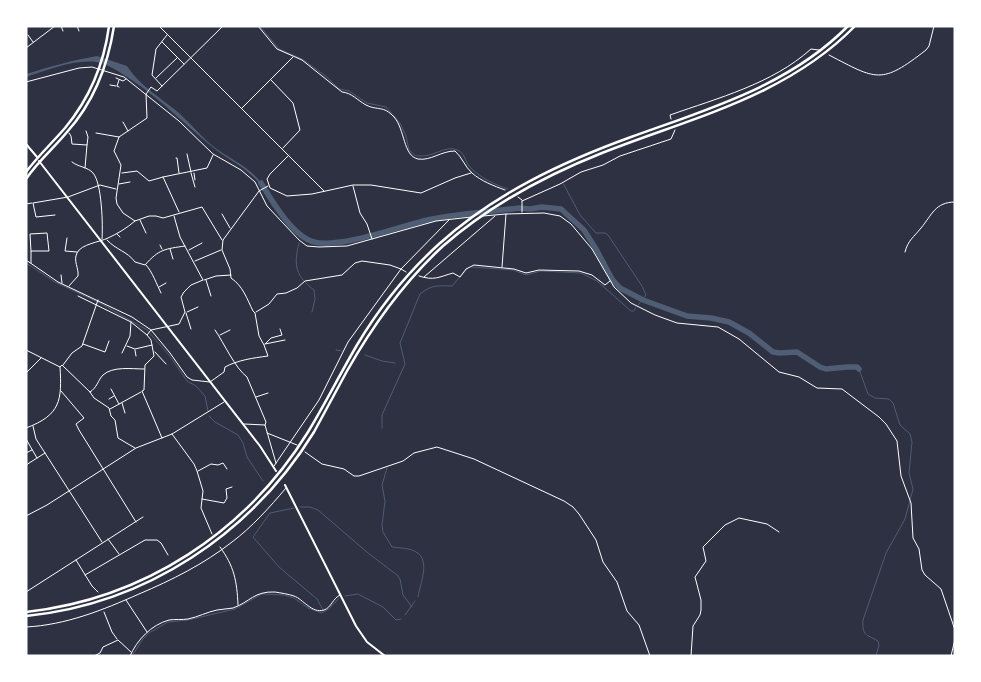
<svg xmlns="http://www.w3.org/2000/svg" width="981" height="682" viewBox="0 0 981 682" font-family="Lato,sans-serif">
<rect width="100%" height="100%" fill="#2d3142"/>
<!-- water -->
<path fill="#4f5d75" d="M97,56L127,66C140,86 161,98 179,113C192,125 204,140 218,150C234,161 253,169 263,186L262,187C250,169 231,162 215,149C186,126 161,99 130,79C119,72 109,64 96,62C75,59 47,70 26,77V74C49,67 73,60 97,56Z"/>
<g fill="none" stroke-linecap="round" stroke-linejoin="round">
<!-- stream -->
<path stroke="#4f5d75" stroke-width="1" d="M260,26L279,49L302,59L327,77L339,89L349,91L367,103L386,107L400,123L406,136L409,150L416,156C423,156 429,156 435,153C442,151 446,148 454,149C466,151 464,162 471,168C482,179 494,184 508,189
M563,183L580,215L596,233H605L608,235L642,286L646,295L638,305
M300,238L301,235
M299,243C293,266 296,276 314,290L315,299L312,312
M26,263L55,282L100,303L147,330L169,355L187,381L196,386L205,396L208,411
M472,267L513,270L526,275L541,271L581,273L597,281L631,311H634L636,307
M336,350L342,351
M365,355L382,361L395,363
M859,369L868,394L875,398L889,399L893,403L900,425L910,434L912,442L909,473L913,489L905,519L886,553L863,620C862,636 866,634 878,641L879,645L876,656
M209,416L215,422L238,435L243,443L247,457L263,481
M382,428V415L405,364L400,343L420,294C432,284 439,286 452,286L468,268
M387,468L382,485L385,501L382,525L383,532L392,547C400,548 410,548 416,552C431,560 420,584 418,597
M300,507H310L318,510L368,553L397,575L400,579L403,595L412,607
M294,508L270,513L253,537L279,567L317,599L323,610
M345,596L358,594L383,607L396,620L401,619
M405,615L415,601
M132,656L143,639L149,633L168,622L188,620L235,609L262,594L284,595L294,598L308,608L322,613L329,609L339,598"/>
<!-- river -->
<path stroke="#4f5d75" stroke-width="5.5" d="M261,183C272,201 293,237 314,242C342,249 402,225 432,219C461,213 490,212 519,208L530,209L542,207L561,209L584,230L596,249L612,279L620,288L643,300L687,316L711,318L729,322L749,333L773,352L779,353L797,352L820,367L826,369L847,367H857L859,369"/>
<!-- minor -->
<path stroke="#fff" stroke-width="1" d="M61,26L63,31
M77,26L79,31
M159,26L324,191
M258,26L277,49L302,60L342,92C352,93 357,100 366,105C378,111 383,105 394,117C405,129 403,156 418,159C431,161 441,151 455,151C462,157 465,167 472,173C481,181 494,186 505,190
M28,35L33,42
M162,42L184,64
M26,48L55,26
M829,55C877,80 881,85 926,50L929,46L934,26
M116,78L123,81L126,79
M156,78L177,58
M119,80L117,86L119,87
M271,80L293,103L300,130L283,148
M26,82L79,68L92,67L124,77L179,121L213,154L241,170L255,182L267,206L299,240L307,246L319,247L347,246L436,221L471,217
M110,85L116,86
M162,86L152,75L156,49L167,35
M242,108L293,57
M671,119L670,115C718,98 772,84 811,49L819,50
M123,122L128,131
M69,133L71,136L72,144L87,145L88,137L86,131
M96,133L119,137
M187,154L191,172
M289,155L270,174L267,179L270,188L287,196L312,194L353,185H371L421,193L455,178L471,173
M176,158H177L179,173
M72,162C78,167 88,167 93,173C102,183 103,226 102,239
M85,168L87,145
M122,173L137,171L149,181L163,177L207,168L213,155
M191,173L195,187
M194,173L195,180
M163,177L179,212
M119,184L130,182
M353,186L360,213L367,224L372,239
M518,197L522,200
M522,201L560,184L581,172L603,165L620,156L671,139L675,130
M522,201V212
M26,204L32,203
M222,214L230,228
M55,215L36,217L33,203L68,197L100,185L116,189
M483,216L506,214L544,213L560,216L571,224L592,249L614,287L631,303L655,315L677,323L718,327L739,339L779,372L799,377L817,388L842,389L879,417L886,424L897,441L901,476L911,503L913,538L919,549L922,570L925,575L941,589L955,630
M140,220L146,233
M117,234L120,237
M67,238L65,251L77,252
M107,240C116,250 127,251 135,262L145,265C159,249 165,249 185,246
M222,240L202,207L163,218L156,216H149L135,221L123,213L117,204L116,198L121,165L114,151L119,137L147,118L146,94L151,87L157,91L223,26
M160,245L162,249
M170,249L173,259
M189,250L202,243
M905,252C908,240 914,237 921,228C932,215 935,202 955,202
M26,260L58,282L132,317L151,330L170,353L187,377L192,380L210,382L224,372L225,367C238,360 253,358 268,356L264,345L259,336L255,313L253,311C247,299 243,286 231,278L230,269L222,250L223,240L259,191L268,186
M195,261L221,250
M31,263V251H49L47,233L30,234L31,251
M146,265C152,271 157,285 161,293
M502,267L506,214
M61,275L62,283
M419,276C434,281 439,277 453,273L460,277L466,269L474,265L514,269L526,273L539,270L579,271L592,275L605,285L610,281
M424,277L495,216
M204,280L216,276L231,275
M206,280L211,296
M69,286L78,276C79,268 73,261 77,253C81,244 100,242 108,238C117,234 127,228 135,221
M159,287L166,283
M78,296L131,322L147,335
M187,312L198,307
M256,312L269,304L277,294L286,293L297,288L305,281L342,275L355,263L362,261L390,265L401,269L406,272
M186,313L191,329
M215,330C224,343 235,368 247,377L266,422L265,425
M220,335L230,330
M83,344L105,352L109,341
M265,344L271,338L282,335L280,329
M265,344L285,340
M127,346L135,349L152,345
M26,350L60,367L62,365L90,392L94,398L109,408L111,416L115,420L118,438L135,448
M135,350L136,356
M155,352L166,364
M122,353L130,336L131,322
M63,365L72,353L82,346L98,300
M26,373L41,358
M111,389L119,404
M61,391L84,418L76,424L79,430L136,522
M90,392C97,388 98,380 103,375C113,366 131,369 144,369
M256,397L268,393
M109,399L114,396
M122,403L125,413
M110,409L141,392
M244,424L265,425L276,463
M33,426L36,439L102,542
M26,428C61,415 62,400 60,367
M267,433L297,445
M172,434L194,464L197,471L203,491L201,508L212,534
M162,438L142,391L144,390L145,365L154,356L151,340L147,335L151,330L179,324L185,312L181,297L184,292L191,285L203,280L180,237L174,216
M26,439L37,458
M305,452L322,464L344,469L354,476H359L403,461L414,453L437,447L474,459L564,501L573,507L579,514L596,540L603,562L617,582L627,611L639,625L650,656
M26,453L32,450
M26,465L45,453
M274,466L319,400L348,342L401,269L449,220
M198,471L211,464L218,465L223,463L227,469
M202,499L224,503L227,498L226,489L232,487
M26,516L47,505L136,448L172,434L224,402
M108,539L119,554
M220,547C234,566 237,581 238,605
M76,560L92,586L98,592
M85,575L145,540H157L161,543L168,555
M26,592L143,517
M126,600L147,632
M104,612L112,632L117,639
M26,627C66,625 103,610 139,594C172,580 204,564 232,542C252,527 269,508 286,488
M61,656H94L100,653L103,647L118,640L131,652
M130,656C137,640 151,625 169,620C175,619 182,620 188,619C198,617 207,612 217,610C222,609 228,609 233,608C250,602 254,591 275,592C281,593 288,594 294,596C303,599 312,614 324,610C331,608 333,598 340,595
M691,656L693,626L700,615L701,610V600L695,577L706,561L703,547L725,525L739,518L767,524L779,532
M951,656L955,639"/>
<!-- tertiary -->
<path stroke="#fff" stroke-width="2" d="M26,144L37,157
M39,161L260,446L276,471
M285,485L356,626L367,642L385,656"/>
<!-- trunk -->
<path stroke="#fff" stroke-width="2.5" d="M26,172C38,156 52,143 65,128C89,99 104,64 109,26
M26,179C38,161 54,148 67,132C94,102 108,65 114,26"/>
<!-- motorway -->
<path stroke="#fff" stroke-width="2.5" d="M26,612C144,599 246,532 308,432C325,404 340,374 357,345C379,308 407,273 439,244C494,194 562,162 631,137C708,109 789,86 848,26
M26,616C146,604 251,534 314,432C325,412 336,391 347,371C373,325 404,282 443,246C490,205 544,176 602,153C690,118 786,97 855,26"/>
</g>
<!-- border -->
<rect width="981" height="682" fill="none" stroke="#ffffff" stroke-width="55"/>
</svg>
